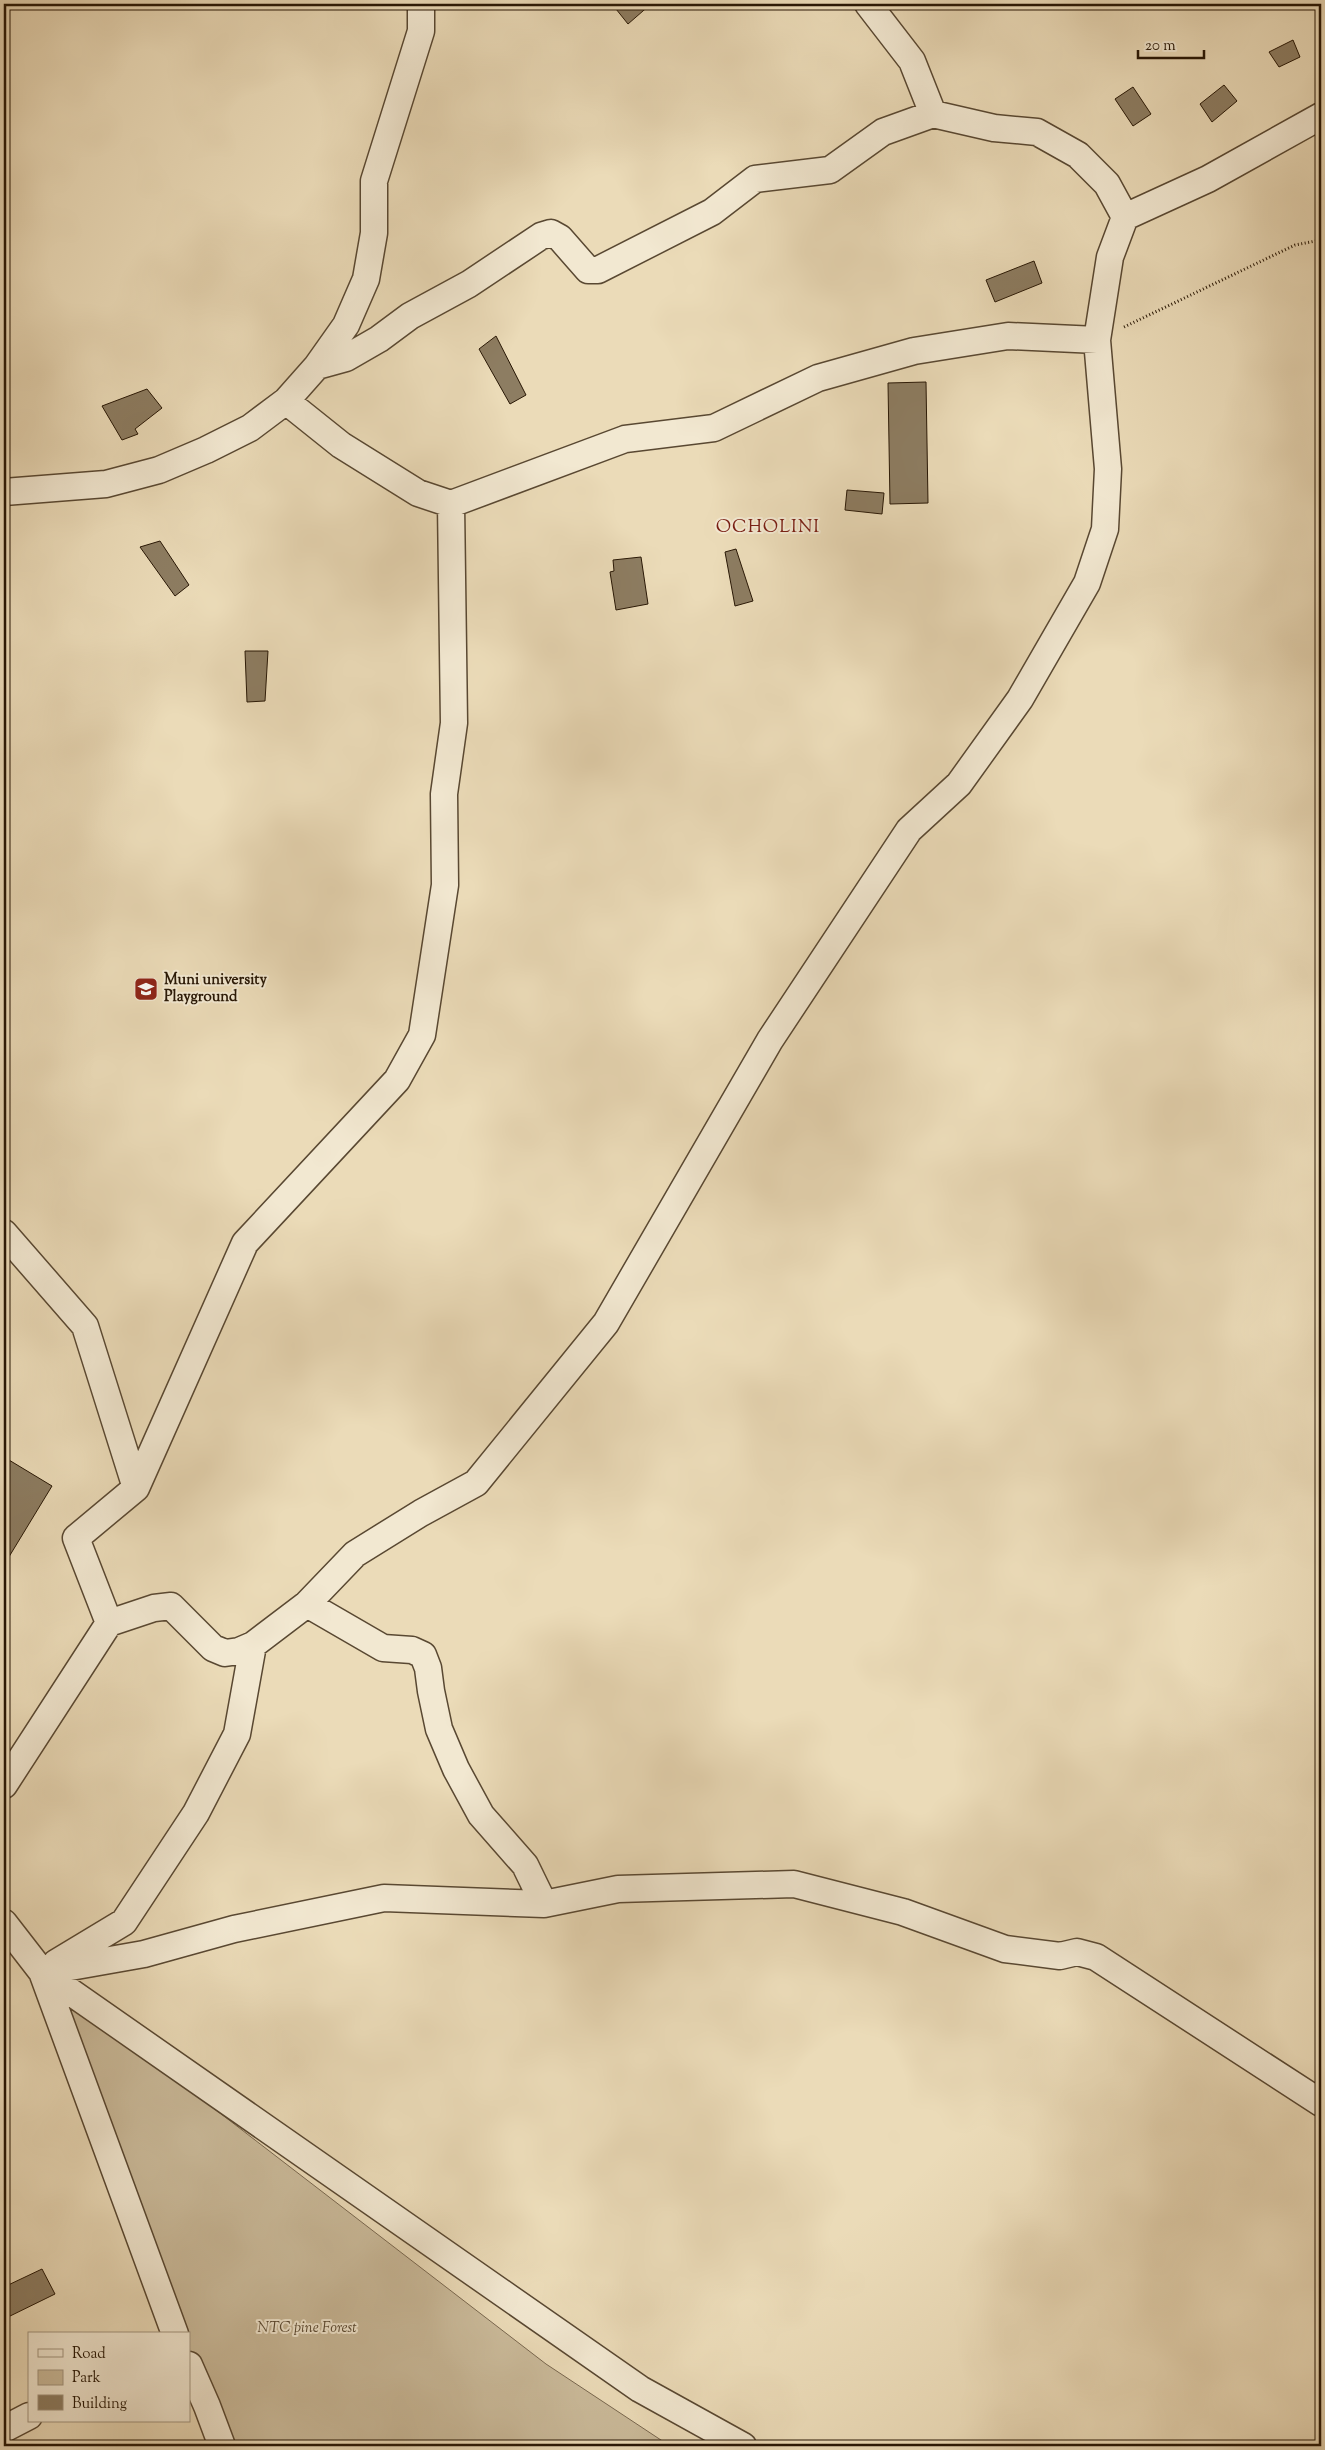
<svg xmlns="http://www.w3.org/2000/svg" width="1325" height="2450" viewBox="0 0 1325 2450" font-family="'Sorts Mill Goudy',serif">
<rect width="100%" height="100%" fill="#ebdbb8"/>
<filter id="stains"><feTurbulence type="fractalNoise" baseFrequency=".004" numOctaves="4"/><feColorMatrix values="0 0 0 0 .2 0 0 0 0 .09 0 0 0 0 .02 0 0 0 .5 -.17"/></filter>
<radialGradient id="worn" r=".72"><stop offset=".6" stop-color="#630" stop-opacity="0"/><stop offset="1" stop-color="#630" stop-opacity=".3"/></radialGradient>
<!-- green -->
<path fill="#caba9a" stroke="#796850" d="M51,1983L546,2364L670,2446H228L189,2350V2334H182Z"/>
<!-- building -->
<path fill="#8d7d62" stroke="#281705" d="M612,4H651L628,24Z
M1293,40L1300,57L1279,67L1269,52Z
M1224,85L1237,101L1212,122L1200,104Z
M1133,87L1151,114L1133,126L1115,99Z
M1034,261L1042,283L995,302L986,280Z
M496,336L526,395L510,404L479,349Z
M926,382L928,503L890,504L888,383Z
M147,389L162,408L135,429L138,434L122,440L102,406Z
M847,490L884,493L882,514L845,510Z
M160,541L189,585L175,596L140,547Z
M736,549L753,601L735,606L725,552Z
M641,557L648,604L616,610L610,572L614,571L613,560Z
M245,651H268L265,701L247,702Z
M4,1457L52,1486L4,1565Z
M42,2269L55,2294L4,2319V2287Z"/>
<g fill="none" stroke-linecap="round" stroke-linejoin="round">
<!-- minor casing -->
<g stroke="#594832" stroke-width="29">
<path id="minor" d="M868,4L912,61L933,114
M317,366L346,358L379,339L410,316L469,284L541,236L551,233L560,238L588,270H598L712,212L755,179L830,170L883,132L933,114L994,128L1037,132L1078,155L1107,184L1125,217
M286,401L341,445L418,493L451,504L625,439L714,428L818,378L914,351L1008,336L1097,340L1110,257L1125,217L1208,179L1321,116
M4,492L106,484L159,470L206,450L250,428L286,401L317,366L346,325L366,279L374,233V181L421,31V4
M4,1233L85,1326L136,1488
M307,1604L383,1648L412,1650L423,1655L428,1668L431,1691L439,1729L456,1769L481,1815L525,1865L544,1904
M109,1623L154,1608L171,1606L213,1648L225,1653L239,1651L253,1645L307,1604L355,1554L421,1513L476,1483L606,1323L770,1040L909,830L959,784L1020,699L1087,583L1105,529L1108,469L1097,340
M4,1785L109,1623L76,1538L136,1488L245,1243L397,1080L422,1035L445,885L444,794L454,723L451,504
M4,1923L42,1972L640,2389L743,2446
M56,1963L124,1922L196,1813L237,1734L253,1645
M42,1972L144,1954L234,1929L384,1898L544,1904L618,1889L794,1884L903,1912L1005,1949L1060,1956L1077,1952L1096,1957L1321,2103
M42,1972L175,2334
M189,2365L207,2406L222,2446
M4,2429L29,2416"/>
</g>
<!-- path -->
<path stroke="#281705" stroke-width="3" stroke-dasharray="1 2.5" stroke-linecap="butt" d="M1124,327L1295,245L1321,240"/>
<!-- minor -->
<use href="#minor" stroke="#f2e8d1" stroke-width="26"/>
</g>
<!-- icons -->
<defs>
<g id="school-square" transform="scale(1.25)"><rect x="-9" y="-9" width="18" height="18" rx="4" fill="#8f2418" stroke="#f2e8d1"/><path d="M0-5L7-2L0 1L-7-2ZM-4 1L0 2.5L4 1V4Q0 6-4 4Z" fill="#fff"/></g>
</defs>
<g fill-rule="evenodd">
<use href="#school-square" x="146" y="989"/>
</g>
<g text-anchor="middle" dominant-baseline="central" stroke-width="4" stroke-linejoin="round" paint-order="stroke">
<!-- poi labels -->
<g font-size="15" font-weight="bold" fill="#281705" stroke="#f2e8d1" text-anchor="start">
<text x="164" y="980">Muni university<tspan x="164" dy="17">Playground</tspan></text>
</g>
<!-- park labels -->
<g font-size="15" font-style="italic" fill="#594832" stroke="#f2e8d1">
<text x="307" y="2328">NTC pine Forest</text>
</g>
<!-- quarter labels -->
<g font-size="18" letter-spacing="1" fill="#7a1f14" stroke="#f2e8d1">
<text x="768" y="528">OCHOLINI</text>
</g>
</g>
<!-- margin -->
<rect width="1325" height="2450" fill="none" stroke="#ebdbb8" stroke-width="20"/>
<rect x="5" y="5" width="1315" height="2440" fill="none" stroke="#281705" stroke-width="2.5"/>
<rect x="10" y="10" width="1305" height="2430" fill="none" stroke="#281705"/>
<!-- legend -->
<rect x="28" y="2332" width="162" height="90" fill="#f2e8d1" stroke="#a1947f"/>
<rect x="38" y="2349" width="25" height="8" fill="#f2e8d1" stroke="#a1947f"/>
<text x="72" y="2358" font-size="15" fill="#281705">Road</text>
<rect x="38" y="2370" width="25" height="15" fill="#caba9a" stroke="#a1947f"/>
<text x="72" y="2382" font-size="15" fill="#281705">Park</text>
<rect x="38" y="2395" width="25" height="15" fill="#8d7d62" stroke="#a1947f"/>
<text x="72" y="2408" font-size="15" fill="#281705">Building</text>
<!-- scale -->
<path d="M1138 50v8h66v-8" fill="none" stroke="#281705" stroke-width="2.5"/>
<text x="1145" y="50" font-size="15" fill="#281705" stroke="#f2e8d1" stroke-width="4" paint-order="stroke">20 m</text>
<rect width="100%" height="100%" filter="url(#stains)"/>
<rect width="100%" height="100%" fill="url(#worn)"/>
</svg>
